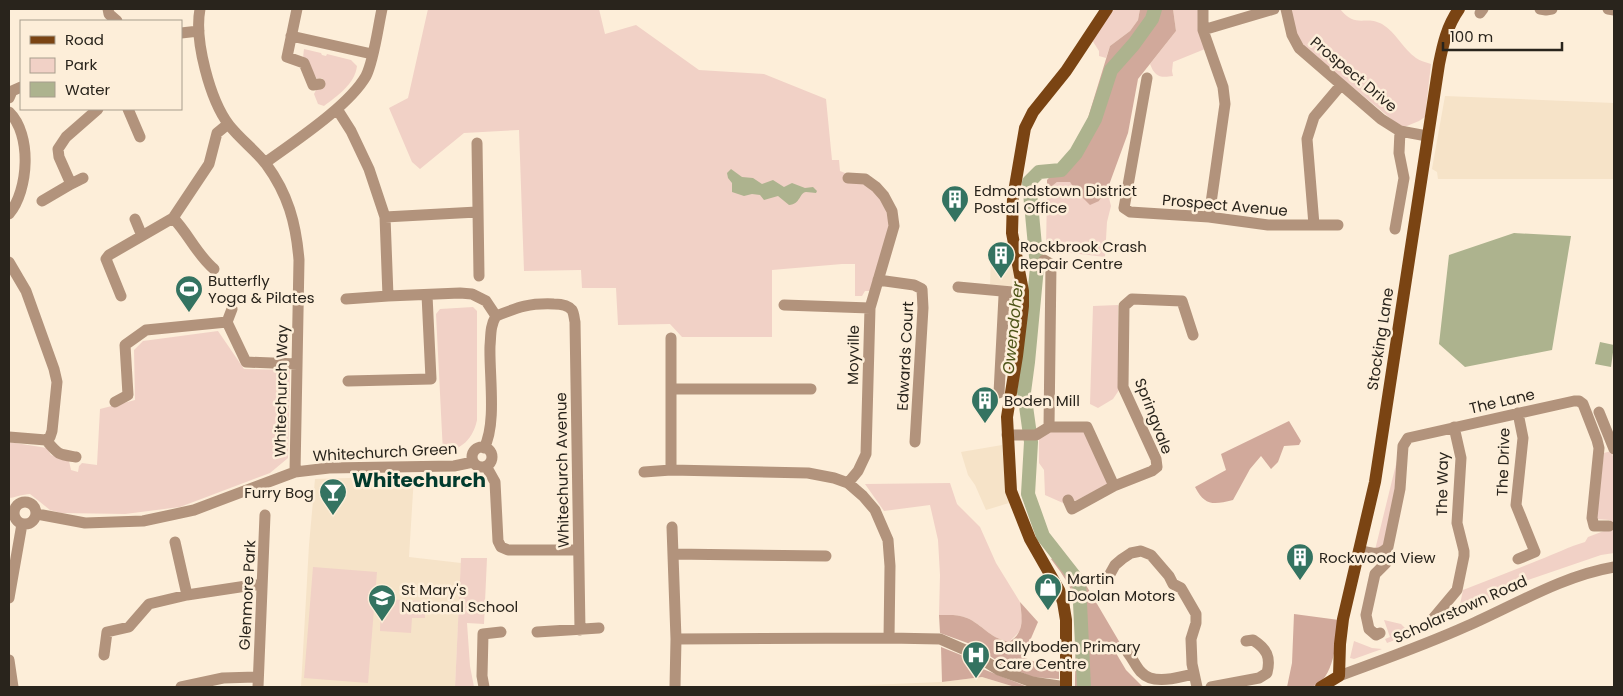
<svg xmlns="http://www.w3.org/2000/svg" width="1623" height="696" viewBox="0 0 1623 696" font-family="Poppins,sans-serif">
<rect width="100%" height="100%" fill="#fdeed9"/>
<!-- built -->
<path fill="#f6e3c8" d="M1445,96L1614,103V179H1438L1437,172L1432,169Z
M991,253H1008L1014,273V288L990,286Z
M1002,445L1005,485L1009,503L986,510L975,485L968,475L961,452Z
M414,476L409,557L461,563L455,687H301L309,545L315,479Z
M982,677L1015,687L842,686L942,682Z"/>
<!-- green -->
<path fill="#f1d1c6" d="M428,9H599L605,34L636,25L699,70L764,74L826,99L832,160H839L840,171L845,173L846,181L858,180L883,198L892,227L872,291H865L862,296H855V264H842L772,270V337H682L670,324L618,325L616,288H582L581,270L524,271L519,130L464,133L420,169L412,162L389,108L408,98Z
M1113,9H1140L1138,20L1130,31L1110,46L1106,58L1099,56V51L1092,40Z
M1173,9H1198V29L1205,49L1173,62L1172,71L1173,76C1160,78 1155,77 1150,64L1176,31Z
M1290,9H1340C1356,29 1364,15 1382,24C1396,32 1403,49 1416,58C1420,61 1426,62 1431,64L1425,117L1419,121L1402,128L1303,46L1295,33Z
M304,49L321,53L322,55L326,56L327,54L351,60L357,66C355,84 337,96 324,106L318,104L314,94L316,90L325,86L322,78L317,79L303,58Z
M1057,182H1070L1075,190L1099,201L1107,190L1111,206L1107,222L1105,257L1046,250L1047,190Z
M1118,305L1119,390L1113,399L1098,408L1090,404L1093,306Z
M473,307L477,311V420C473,439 462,449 443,453L436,314L440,309Z
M218,331L244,369L290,370L288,458L270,473L180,507L125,514L61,513L50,510L30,494C23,494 13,498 9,498V442L47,448L51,455L69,461L71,470L78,472L79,466L82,463L97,465L100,409L135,400L134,350L143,341Z
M1082,431L1086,434L1108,484L1075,501L1070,497L1063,503L1045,495L1044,470L1039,463V439L1045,432Z
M1400,448L1397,487L1386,545L1375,550Z
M1611,451L1614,459V553L1601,555L1528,580L1497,597L1458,614L1463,590C1488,580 1514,570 1539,560C1555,554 1568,547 1585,542L1588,537L1609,529L1610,520L1596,519L1604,453Z
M950,483L957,504L980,527L996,563L1020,602L1022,619L1020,631L1009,642C988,637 983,625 967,618C958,614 948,615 939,615L940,575L938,540L930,505L884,511L865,484Z
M461,558H487L484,624L467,623L470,666L474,687H455Z
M313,567L377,572L368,683L304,678Z
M381,599L425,601V618H412L411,633L380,631Z
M1384,620L1401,624L1411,634L1387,643L1385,639L1390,637Z
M1354,641L1372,648L1382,649L1354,659L1350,658Z"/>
<!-- forest -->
<path fill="#d1a99b" d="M1140,9H1173L1176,31L1138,79L1128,133L1109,185L1099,201L1090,205L1075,190L1070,182H1057L1047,190V180L1067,158L1086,124L1110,46L1130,31L1138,20Z
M1289,421L1301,441L1299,445L1284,446L1278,462L1271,469L1261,456L1250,469L1233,500C1213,505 1205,506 1195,487L1226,470L1221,454Z
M1062,552L1083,580L1120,643L1113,648L1126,670L1143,687H1075C1075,661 1078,620 1073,596C1069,582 1059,570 1051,559Z
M1020,602L1038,622L1023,657L1052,669L1055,660H1059V679L1032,677L1002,664L973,645L940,633L939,615C948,615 958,614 967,618C983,625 988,637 1009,642C1025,633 1022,618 1020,602Z
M1294,614L1339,620C1336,639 1335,681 1311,687C1304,689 1294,687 1287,687L1292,663Z
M941,647L966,657L978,667L1028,687H1015L982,677L942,682Z"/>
<!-- water -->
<path fill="#adb38e" d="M731,169L742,177L753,178L762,184L773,180L784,187L792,183L805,188L813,187L817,191L816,193C813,193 810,192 806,192C799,193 801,204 789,205L778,196L764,200L760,195L752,194L744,196L732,192V183L728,178L727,173Z
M1514,233L1571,236L1552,350L1465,367L1439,344L1449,255Z
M1600,342L1614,345L1611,367L1595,364Z"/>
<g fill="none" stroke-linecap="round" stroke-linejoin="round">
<!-- river -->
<path stroke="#adb38e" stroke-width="14" d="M1084,687L1079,582L1043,536L1028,494L1031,442L1024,392L1028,362L1037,267L1029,182L1039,172L1061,170L1076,153L1095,119L1111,70L1134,44L1152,19L1155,9"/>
<!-- minor -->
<path stroke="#b2937c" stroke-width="11" d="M108,9L109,14L117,21
M200,9C194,40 210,100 229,125C240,139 255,150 266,164C288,194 296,223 299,260L295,472
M297,9L287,57L304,63L313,85L320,84
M1203,9V30L1223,87L1225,104L1209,217
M1286,9L1292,35L1299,48L1381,119L1400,131L1427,136
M1540,9L1546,10L1552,9
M1608,9L1614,10
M1480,13L1483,9
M1203,30L1274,9
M181,33L199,31
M291,36L372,54
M1147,78L1124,208L1130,212L1209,217L1268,225H1338
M9,98L12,91L21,87
M128,109L140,137
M337,109L351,131L369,169L385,217L388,296
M9,112C32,134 29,190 9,214
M477,143L479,276
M265,163C294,142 349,106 366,76C374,60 378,27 382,9
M83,178L71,184L59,157L58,149L66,137L98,109
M848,178L865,179L876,187L884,196L892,211L894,226L870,308
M42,201L71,184
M385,217L477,212
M173,218C188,233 197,255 214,269
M135,219L142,236
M1314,225L1307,139L1314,117L1341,85
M1395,229L1404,178L1399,153L1400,131
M1044,260L1051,264L1049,427
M9,262L26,291L54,369L57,382L52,431L50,437L46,440
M878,280L914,285L922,289L923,308L915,442
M958,287L1023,293
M121,296L106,259L109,255L173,218L209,164L217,133L228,124
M346,299L388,296L460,293L472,294L486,301L496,316
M784,305L870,308L866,454L858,471L848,483
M496,316C519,307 529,303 554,304C560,304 568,305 572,310C574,313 574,318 575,322L580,630
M227,322L232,309
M348,381L431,379L427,295
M672,389H811
M999,393L1004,296
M115,402L128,395L125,345L146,330L227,322L246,362L297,364
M1599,412L1614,449
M1007,435H1036L1049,427H1087L1114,486
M9,437L46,440C59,455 57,454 76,457
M472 457a10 10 0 1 1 20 0a10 10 0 1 1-20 0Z
M484,448C497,424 489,374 490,346C491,335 490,326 496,316
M486,466L495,482L498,541L501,547L508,550H578
M671,470V338
M644,472L671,470L808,473L834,478L848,483L863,496L875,510L888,540L890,566L889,638
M1068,500L1072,509L1114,486L1152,471L1157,467L1156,459L1123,387L1124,306L1132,299L1182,301L1193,335
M14 513a11 11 0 1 1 22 0a11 11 0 1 1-22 0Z
M37,514L85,523L143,521L194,510L295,472L329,468L454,466L473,462
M672,527L676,639L675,687
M175,542L187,595
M1359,550C1371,553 1380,557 1388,547L1400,489L1403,446L1408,438L1574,401H1579L1583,404L1597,440L1599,448L1592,518L1594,526H1609
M673,554L826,556
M1518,559L1535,552L1516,505L1523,438L1518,413
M1110,574L1115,565L1122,559L1131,553L1141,551L1151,555L1169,576L1173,584L1181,588L1196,614V623L1191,639L1192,664L1197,687
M9,598L22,524
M1431,621L1457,590L1464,556V551L1457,523L1461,458L1454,427
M537,632L599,628
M1380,633L1376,635L1369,629L1366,615L1375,574L1386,563L1383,553
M676,639L889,638L940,639L972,653L999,670L1032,682L1066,687
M1128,653C1133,659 1136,667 1141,672C1154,686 1178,677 1194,674
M104,655L107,632L129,627L149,604L187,595L253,585H262
M9,660L13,687
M1339,676C1382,660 1425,645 1467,626C1515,605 1562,576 1614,567
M181,687L223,678L258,677
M258,687L265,515
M484,687L482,676L483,634L501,632
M1211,687L1259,678L1267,673C1271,657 1267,649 1253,640L1246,641"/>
<!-- major -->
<path stroke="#7a4413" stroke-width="12" d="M1066,687V620L1063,602L1059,590L1030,539L1011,491L1007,417L1017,356L1023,306V291L1012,233L1013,198L1025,128L1033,112L1066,71L1107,9
M1321,687L1339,676L1340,644L1343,619L1375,482L1439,64C1443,44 1447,26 1459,9"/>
</g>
<!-- icons -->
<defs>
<g id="building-pin" transform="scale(1.4375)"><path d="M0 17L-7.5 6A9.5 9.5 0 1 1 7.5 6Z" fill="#347361" stroke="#fdeed9"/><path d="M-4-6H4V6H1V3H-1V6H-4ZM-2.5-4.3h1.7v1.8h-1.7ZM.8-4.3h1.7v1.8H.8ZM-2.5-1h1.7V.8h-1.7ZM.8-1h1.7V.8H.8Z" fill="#fff"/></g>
<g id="stadium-pin" transform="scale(1.4375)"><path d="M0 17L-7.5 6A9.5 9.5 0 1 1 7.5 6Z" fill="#347361" stroke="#fdeed9"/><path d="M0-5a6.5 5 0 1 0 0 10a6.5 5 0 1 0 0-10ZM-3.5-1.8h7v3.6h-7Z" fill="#fff"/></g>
<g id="bar-pin" transform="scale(1.4375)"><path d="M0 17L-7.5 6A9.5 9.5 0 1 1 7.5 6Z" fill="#347361" stroke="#fdeed9"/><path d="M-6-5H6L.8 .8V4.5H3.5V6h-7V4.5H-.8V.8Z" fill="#fff"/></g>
<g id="shop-pin" transform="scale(1.4375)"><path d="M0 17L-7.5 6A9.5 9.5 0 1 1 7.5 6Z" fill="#347361" stroke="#fdeed9"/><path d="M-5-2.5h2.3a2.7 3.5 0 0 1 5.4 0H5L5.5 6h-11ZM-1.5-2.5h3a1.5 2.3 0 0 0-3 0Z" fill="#fff"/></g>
<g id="school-pin" transform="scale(1.4375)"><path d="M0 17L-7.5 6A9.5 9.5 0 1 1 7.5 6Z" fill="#347361" stroke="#fdeed9"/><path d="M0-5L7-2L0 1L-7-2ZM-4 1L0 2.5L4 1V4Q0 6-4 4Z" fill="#fff"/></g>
<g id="hospital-pin" transform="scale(1.4375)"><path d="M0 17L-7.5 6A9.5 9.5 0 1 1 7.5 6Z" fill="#347361" stroke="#fdeed9"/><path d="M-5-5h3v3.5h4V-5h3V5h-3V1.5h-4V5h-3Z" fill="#fff"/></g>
</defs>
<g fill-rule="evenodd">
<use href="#building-pin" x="955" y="199"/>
<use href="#building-pin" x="1001" y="255"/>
<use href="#stadium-pin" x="189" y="289"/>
<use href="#building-pin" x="985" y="400"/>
<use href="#bar-pin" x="333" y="492"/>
<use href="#building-pin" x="1300" y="557"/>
<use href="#shop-pin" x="1048" y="587"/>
<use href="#school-pin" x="382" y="598"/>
<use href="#hospital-pin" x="976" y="655"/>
</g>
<g text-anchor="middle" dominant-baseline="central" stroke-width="5" stroke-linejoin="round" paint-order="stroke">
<!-- street labels -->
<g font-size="15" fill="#29241c" stroke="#fdeed9">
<text transform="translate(1354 74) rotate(40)">Prospect Drive</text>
<text transform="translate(1225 205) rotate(5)">Prospect Avenue</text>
<text transform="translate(1380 339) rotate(-81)">Stocking Lane</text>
<text transform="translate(853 355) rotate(-89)">Moyville</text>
<text transform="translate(905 356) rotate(-87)">Edwards Court</text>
<text transform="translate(281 391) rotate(-89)">Whitechurch Way</text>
<text transform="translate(1502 401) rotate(-13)">The Lane</text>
<text transform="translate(1154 416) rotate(69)">Springvale</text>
<text transform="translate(385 452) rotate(-3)">Whitechurch Green</text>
<text transform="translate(1503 462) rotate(-88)">The Drive</text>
<text transform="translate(562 470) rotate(-91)">Whitechurch Avenue</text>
<text transform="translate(1442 484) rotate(-89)">The Way</text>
<text transform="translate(247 595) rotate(-87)">Glenmore Park</text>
<text transform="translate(1460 609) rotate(-24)">Scholarstown Road</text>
</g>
<!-- poi labels -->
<g font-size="15" fill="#29241c" stroke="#fdeed9" text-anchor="start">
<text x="974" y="190">Edmondstown District<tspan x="974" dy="17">Postal Office</tspan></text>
<text x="1020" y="246">Rockbrook Crash<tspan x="1020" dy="17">Repair Centre</tspan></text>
<text x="208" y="280">Butterfly<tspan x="208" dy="17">Yoga &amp; Pilates</tspan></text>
<text x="1004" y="400">Boden Mill</text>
<text x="314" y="492" text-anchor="end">Furry Bog</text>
<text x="1319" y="557">Rockwood View</text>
<text x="1067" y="578">Martin<tspan x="1067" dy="17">Doolan Motors</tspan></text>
<text x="401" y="589">St Mary's<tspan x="401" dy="17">National School</tspan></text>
<text x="995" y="646">Ballyboden Primary<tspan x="995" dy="17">Care Centre</tspan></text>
</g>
<!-- water labels -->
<g font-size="16" font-style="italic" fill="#4d5418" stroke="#fdeed9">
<text transform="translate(1013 328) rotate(-84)">Owendoher</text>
</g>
<!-- district labels -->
<g font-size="20" font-weight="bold" fill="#013a2d" stroke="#fdeed9">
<text x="419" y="480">Whitechurch</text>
</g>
</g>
<!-- border -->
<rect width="1623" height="696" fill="none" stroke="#29241c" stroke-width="20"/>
<!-- legend -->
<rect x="20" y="20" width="162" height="90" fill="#fdeed9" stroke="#a89d8d"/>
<rect x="30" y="36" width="25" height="8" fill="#7a4413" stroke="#a89d8d"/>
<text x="65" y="45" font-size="15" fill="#29241c">Road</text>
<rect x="30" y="58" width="25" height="15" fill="#f1d1c6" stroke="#a89d8d"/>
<text x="65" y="70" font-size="15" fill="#29241c">Park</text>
<rect x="30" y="82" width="25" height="15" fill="#adb38e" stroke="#a89d8d"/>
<text x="65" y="95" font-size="15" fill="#29241c">Water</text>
<!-- scale -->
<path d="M1443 42v8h119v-8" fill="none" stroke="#29241c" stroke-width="2.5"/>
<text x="1450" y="42" font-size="15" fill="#29241c" stroke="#fdeed9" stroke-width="4" paint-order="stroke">100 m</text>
</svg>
